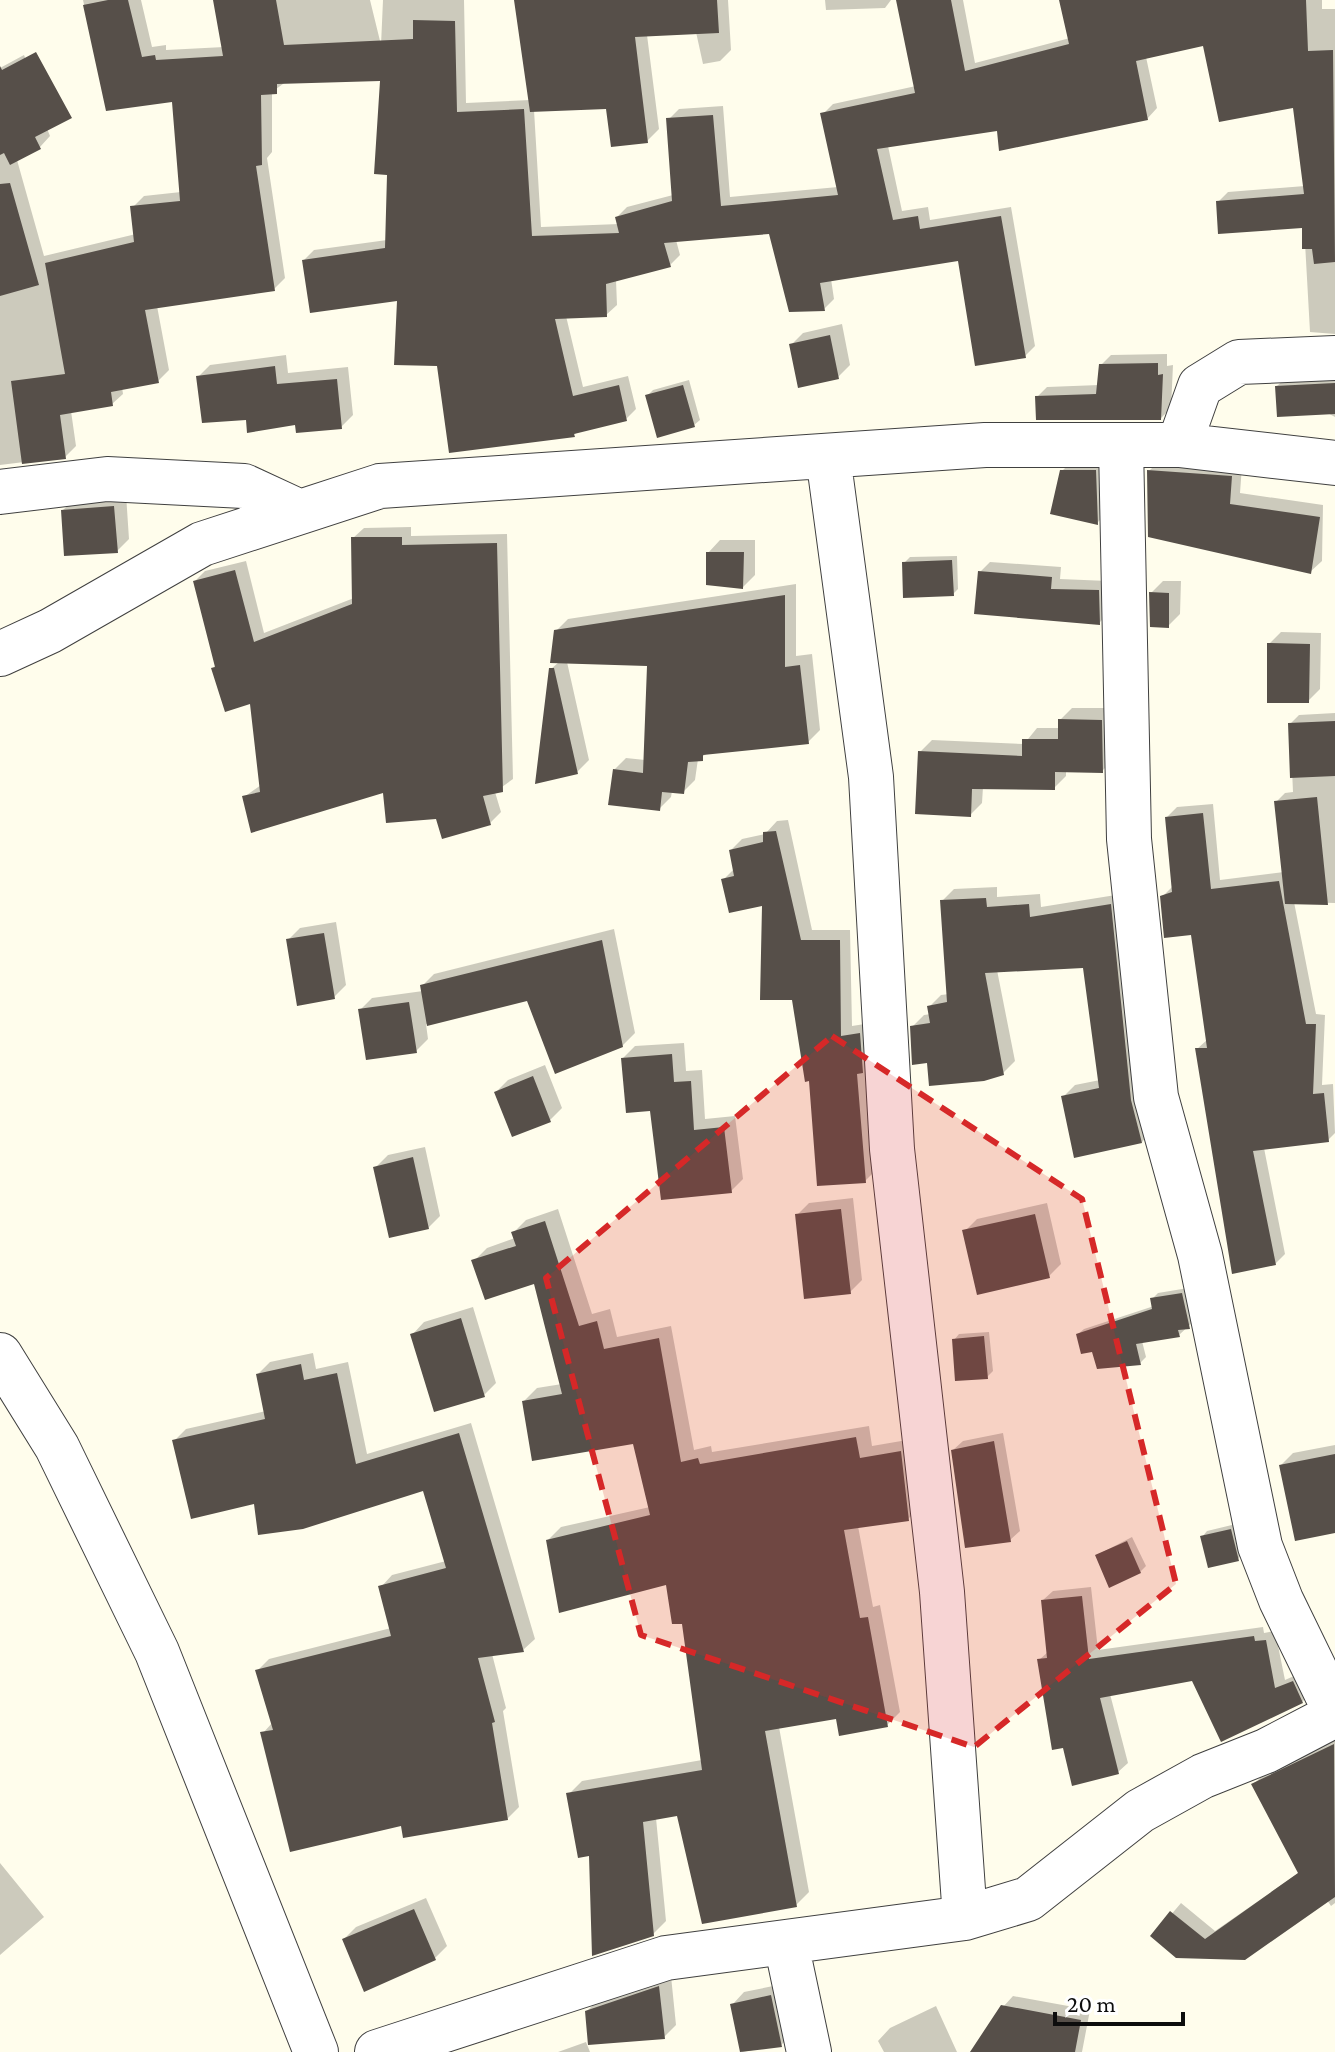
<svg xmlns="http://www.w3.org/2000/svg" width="1335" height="2052" viewBox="0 0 1335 2052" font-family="'Crimson Pro',serif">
<rect width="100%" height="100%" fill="#fffdec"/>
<!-- shadow -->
<path fill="#0003" d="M83,0H141L152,47L166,45V50L224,47L215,0H370L381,45L383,0H464L466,103L530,100L516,0H728L731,50L720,61L703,64L696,32L647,35L659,129L647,141L608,107L534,110L541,227L619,224L617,217L627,207L673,195L669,119L679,109L723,106L730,197L838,187L823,114L833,104L916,86L898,0H963L975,63L1070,38L1061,0H1322V9H1335V334L1310,332L1304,225L1218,202L1228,192L1305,186L1295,106L1205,43L1146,57L1157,108L1147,119L999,129L888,146L902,211L928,207L930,220L1011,207L1035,346L1025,356L959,258L831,279L834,299L824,309L771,231L676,240L680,255L670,265L616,280L617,305L606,315L566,316L583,387L628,376L636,409L626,419L579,430L574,435L439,364L399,299L304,260L314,250L387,240L389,173L382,81H287L272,92V152L267,158L285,278L274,289L157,306L169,370L158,381L122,387L123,394L112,404L71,411L76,446L65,457L0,465V68L24,55L51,121L46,126L50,136L40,147L17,160L44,256L136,234L133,207L144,196L181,192L174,99L107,109Z
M825,0H891L885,8L826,10Z
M842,324L850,365L838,377L791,345L803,333Z
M1167,354V366L1173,365L1171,408L1161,418L1037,397L1047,387L1099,385L1101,365L1111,355Z
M286,355L288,373L348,367L353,415L341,427L248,418L198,377L210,365Z
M1335,376V417L1277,386L1286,378Z
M689,380L700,420L694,425L647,396L653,390Z
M1160,460L1242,466L1240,493L1323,505L1322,561L1310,572L1149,471Z
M1068,465H1101L1102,518L1097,523L1062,471Z
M126,494L129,539L117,551L63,510L76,498Z
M411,527V536L507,534L513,779L495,792L501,812L490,823L438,817L384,790L244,797L261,785L252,702L213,668L216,665L195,581L205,571L246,561L264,633L354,598L353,538L364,528Z
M720,540H755V575L743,587L708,553Z
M957,556L958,589L953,594L904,563L910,557Z
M990,562L1061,567L1060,579L1108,581L1109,613L1099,623L980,572Z
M1163,581H1181L1180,614L1168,626L1151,593Z
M796,584V656L812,654L820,730L808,742L708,753L698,759L695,780L683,792L672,791L671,797L659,809L614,770L626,758L645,760L649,664L567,662L589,760L577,772L551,669L559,662L556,631L568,619Z
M1281,632L1321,633L1320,689L1308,701L1269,644Z
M1072,708H1113L1114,759L1102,771H1066V776L1054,788L983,787L982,803L970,815L920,752L932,740L1024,744L1037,728H1060V720Z
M1335,713V903L1294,902L1316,1014L1325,1015L1322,1085L1333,1084L1335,1133L1328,1140L1264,1148L1285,1254L1275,1264L1197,1049L1208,1039L1193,933L1162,897L1172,887L1167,817L1177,807L1213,804L1220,880L1284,872L1276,802L1285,793L1293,792L1290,724L1299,715Z
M788,820L812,930H850L852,1026L871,1023L876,1170L865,1181L810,1079L794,998L764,903L723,880L735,868L731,850L742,839L765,834L777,821Z
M997,887V897L1040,894L1041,907L1122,894L1153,1130L1142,1142L1063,1097L1075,1085L1100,1080L1084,966L997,970L1015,1061L1003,1073L929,1061L912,1027L924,1015L931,1014L929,1007L941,995L949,994L942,901L954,889Z
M336,922L346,985L334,997L288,940L300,928Z
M614,929L635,1033L622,1046L528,998L426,1024L428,1039L416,1051L360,1010L372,998L423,991L422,986L434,974Z
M684,1043L686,1071L702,1070L705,1119L735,1116L743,1179L731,1191L652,1109L623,1058L635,1046Z
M545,1065L562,1108L550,1120L513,1135L496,1092L508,1080Z
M425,1147L440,1216L428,1228L376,1167L388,1155Z
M853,1198L862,1280L850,1292L797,1215L809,1203Z
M1047,1203L1061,1264L1049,1276L965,1231L977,1219Z
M558,1209L592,1314L610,1309L617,1337L671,1326L694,1450L711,1446L712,1452L869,1426L872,1446L913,1439L921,1506L908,1519L858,1526L873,1607L880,1605L900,1712L887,1725L837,1716L779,1727L809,1892L796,1905L679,1814L656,1818L666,1921L653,1934L591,1854L569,1794L582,1781L702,1760L684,1622L667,1583L548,1540L561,1527L650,1507L635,1442L524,1401L537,1388L562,1384L536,1281L474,1261L487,1248L515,1238L513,1233L526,1220Z
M1188,1288L1194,1321L1179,1335L1142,1341L1146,1357L1140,1363L1078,1334L1084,1329L1154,1306L1152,1299L1158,1293Z
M473,1307L496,1383L484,1395L412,1335L424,1322Z
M989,1332L993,1371L987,1377L954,1340L959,1334Z
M313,1353L316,1369L348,1362L367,1454L471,1423L535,1639L523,1650L492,1654L506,1708L503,1711L519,1807L507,1819L402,1824L263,1733L273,1722L258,1670L269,1659L391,1628L381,1587L392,1575L446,1561L425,1489L256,1501L174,1441L186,1429L266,1411L258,1374L270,1362Z
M1003,1433L1020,1531L1010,1540L953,1450L963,1441Z
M1335,1445V1531L1281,1465L1293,1453Z
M1236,1524L1243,1553L1238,1559L1202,1537L1207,1531Z
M1132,1537L1146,1566L1140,1572L1097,1555Z
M1091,1587L1098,1650L1263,1627L1264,1633L1275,1631L1285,1680L1303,1672L1312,1692L1302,1702L1193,1679L1110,1694L1128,1763L1118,1772L1039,1660L1049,1651L1043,1600L1053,1591Z
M1335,1740V1903L1331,1906L1327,1900L1244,1958L1153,1936L1181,1903L1215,1931L1300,1872L1254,1784L1263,1775Z
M0,1863L44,1917L0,1955Z
M426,1898L447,1946L435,1958L344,1939L356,1927Z
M671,1976L676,2025L664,2037L587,2011L599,1999Z
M783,1984L794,2033L781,2045L742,2052L732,2005L744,1992Z
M1013,1996L1090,2010L1082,2052H997L1003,2007Z
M936,2006L957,2052H884L878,2041L890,2028Z
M586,2042L590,2052H558Z"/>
<!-- building -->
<path fill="#564f49" d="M108,0H128L142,57L155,55L156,60L223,56L213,0H276L284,45L413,39V20L455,21L457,112L524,109L532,236L619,233L615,217L672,201L666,118L713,115L721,206L838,195L820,113L915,93L896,0H951L965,71L1069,44L1059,0H1306L1308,51L1333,50L1335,262L1314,264L1312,249H1302V228L1218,234L1216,201L1304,194L1293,108L1219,122L1203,46L1136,61L1148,120L999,151L997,131L877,149L893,220L918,216L920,229L1001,216L1026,358L975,366L958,261L820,283L825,311L789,312L769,234L664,243L671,267L606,284L607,317L555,319L573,396L619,385L627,421L574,434L575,437L449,453L437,366L394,365L397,301L310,313L302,260L385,248L387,175L374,174L380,81L277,84V94L261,95L262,165L256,166L275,291L145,310L159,383L111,392L113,406L60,415L66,459L22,464L11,381L65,374L45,263L134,242L130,206L180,201L172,102L106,111L83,5Z
M514,0H717L719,33L635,37L648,143L611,147L606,109L530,112Z
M36,52L72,118L35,137L41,149L10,165L4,153L0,155V66L2,70Z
M10,183L39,285L0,296V184Z
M830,335L839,379L798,388L789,344Z
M1158,363V375L1163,374L1161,420H1036L1035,396L1096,394L1099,364Z
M275,366L277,384L337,379L342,429L296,433L295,425L247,433L246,420L202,423L196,376Z
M1335,383V414L1277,417L1275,386Z
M683,385L695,427L657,438L645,395Z
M1060,470H1096L1098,525L1050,514Z
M1147,470L1232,476L1230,504L1320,517L1311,574L1148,537Z
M114,506L118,553L64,556L61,510Z
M351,537H402V545L497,543L503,792L483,796L491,825L442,839L436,819L386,823L383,793L251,833L242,796L260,792L250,704L225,712L211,668L215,667L193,581L235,570L254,642L352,604Z
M706,552H744L743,589L706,585Z
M952,560L954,596L903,598L902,562Z
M978,571L1052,577L1051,589L1099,590L1100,625L974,614Z
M1149,592L1169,593V628L1150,627Z
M785,595V667L800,665L809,744L703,755V761L688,762L684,794L662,792L660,811L608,805L613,769L643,773L647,666L550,663L554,630Z
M1267,643L1310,644L1309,703H1267Z
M549,668H554L578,774L535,784Z
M1058,719L1102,720L1103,773L1055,772V790L972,789L971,817L915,814L918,751L1022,756V739H1058Z
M1335,721V776L1290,778L1288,723Z
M1317,797L1328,905L1285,904L1274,801Z
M1203,813L1211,889L1279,881L1306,1024H1316L1313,1094L1324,1093L1329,1142L1253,1151L1276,1265L1232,1274L1195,1048H1207L1191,935L1164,938L1160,896L1172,892L1165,817Z
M776,831L801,940H840L841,1036L860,1033L863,1073L857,1074L866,1183L817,1186L809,1081L805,1082L792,1000H760L762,906L729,913L721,879L734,876L729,850L763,842V832Z
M986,898L987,907L1029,904L1030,917L1111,904L1131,1100L1142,1143L1074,1158L1061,1096L1099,1088L1083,968L985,973L1004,1075L984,1081L929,1086L927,1063L912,1065L910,1026L930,1023L927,1006L947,1002L940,900Z
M324,933L335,999L297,1006L286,939Z
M602,940L623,1047L555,1074L527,1001L427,1026L420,985Z
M409,1002L417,1053L366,1060L358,1009Z
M672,1054L674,1082L691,1081L694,1130L724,1127L732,1193L661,1200L650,1111L626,1113L621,1058Z
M533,1076L551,1122L512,1137L494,1092Z
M413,1157L429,1229L389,1238L373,1167Z
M841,1209L851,1294L804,1299L795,1214Z
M1035,1214L1050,1278L977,1295L962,1230Z
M545,1221L579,1326L597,1321L604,1349L659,1338L681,1462L698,1458L700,1464L856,1437L860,1458L901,1451L909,1521L844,1530L860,1618L868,1617L888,1727L839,1736L836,1719L765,1731L797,1907L702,1924L677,1816L643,1822L654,1936L592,1956L589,1856L578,1858L566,1793L702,1770L682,1624H672L666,1585L559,1613L546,1540L650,1515L633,1444L532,1461L522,1401L562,1394L534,1284L485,1300L471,1260L516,1246L511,1232Z
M1182,1293L1190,1329L1178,1330L1180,1337L1136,1344L1141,1365L1097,1369L1092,1352L1081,1354L1076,1334L1152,1309L1150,1298Z
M461,1318L485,1397L434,1412L410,1334Z
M984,1336L988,1379L955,1381L952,1339Z
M301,1364L304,1380L337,1373L356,1464L459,1433L524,1652L478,1658L495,1722L492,1723L508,1820L403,1838L401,1826L290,1852L260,1732L273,1730L255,1670L391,1636L378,1586L446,1568L423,1491L303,1529L258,1535L254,1504L191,1519L172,1440L265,1419L256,1374Z
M994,1441L1011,1542L965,1548L951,1450Z
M1335,1454V1533L1295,1541L1279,1465Z
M1231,1529L1239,1561L1208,1568L1200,1536Z
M1127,1541L1141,1573L1109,1588L1095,1555Z
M1082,1596L1089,1659L1254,1636L1255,1641L1266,1640L1275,1688L1293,1681L1303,1703L1221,1742L1192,1681L1100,1698L1119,1774L1072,1786L1063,1748L1052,1750L1037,1659L1047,1658L1041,1600Z
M1334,1744L1335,1897L1245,1960L1176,1958L1150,1936L1170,1911L1205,1939L1298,1873L1251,1784Z
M414,1909L436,1960L364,1992L342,1939Z
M659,1986L665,2039L588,2045L585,2011Z
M771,1995L782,2047L740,2052L730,2004Z
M1001,2005L1081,2020L1075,2052H970Z"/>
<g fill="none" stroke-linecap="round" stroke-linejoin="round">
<!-- street casing -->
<g stroke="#404040" stroke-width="46">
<path id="street" d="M1121,445L1129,839L1156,1097L1200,1255L1260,1546L1281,1600L1335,1711
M1179,445L1200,386L1239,362L1335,358
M828,456L871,777L892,1149L942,1592L965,1918
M0,492L107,479L244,486L298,511
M0,654L50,631L202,544L380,486L985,445H1179L1335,463
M0,1355L57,1447L157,1652L316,2052
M786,1943L809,2052
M377,2052L666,1958L965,1918L1028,1899L1140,1811L1203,1776L1266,1751L1335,1715"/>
</g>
<!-- street -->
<use href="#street" stroke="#fff" stroke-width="44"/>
</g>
<!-- marked area -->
<path fill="#d62828" fill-opacity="0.2" stroke="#d62828" stroke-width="6" stroke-dasharray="16 10" stroke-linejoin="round" d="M832,1036L1082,1199L1176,1584L974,1747L641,1635L546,1278Z"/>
<!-- scale -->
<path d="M1055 2012v12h128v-12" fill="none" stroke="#0d0d0d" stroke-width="4"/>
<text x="1067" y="2012" font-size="24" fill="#0d0d0d" stroke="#ffffff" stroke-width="6" paint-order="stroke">20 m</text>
</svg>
